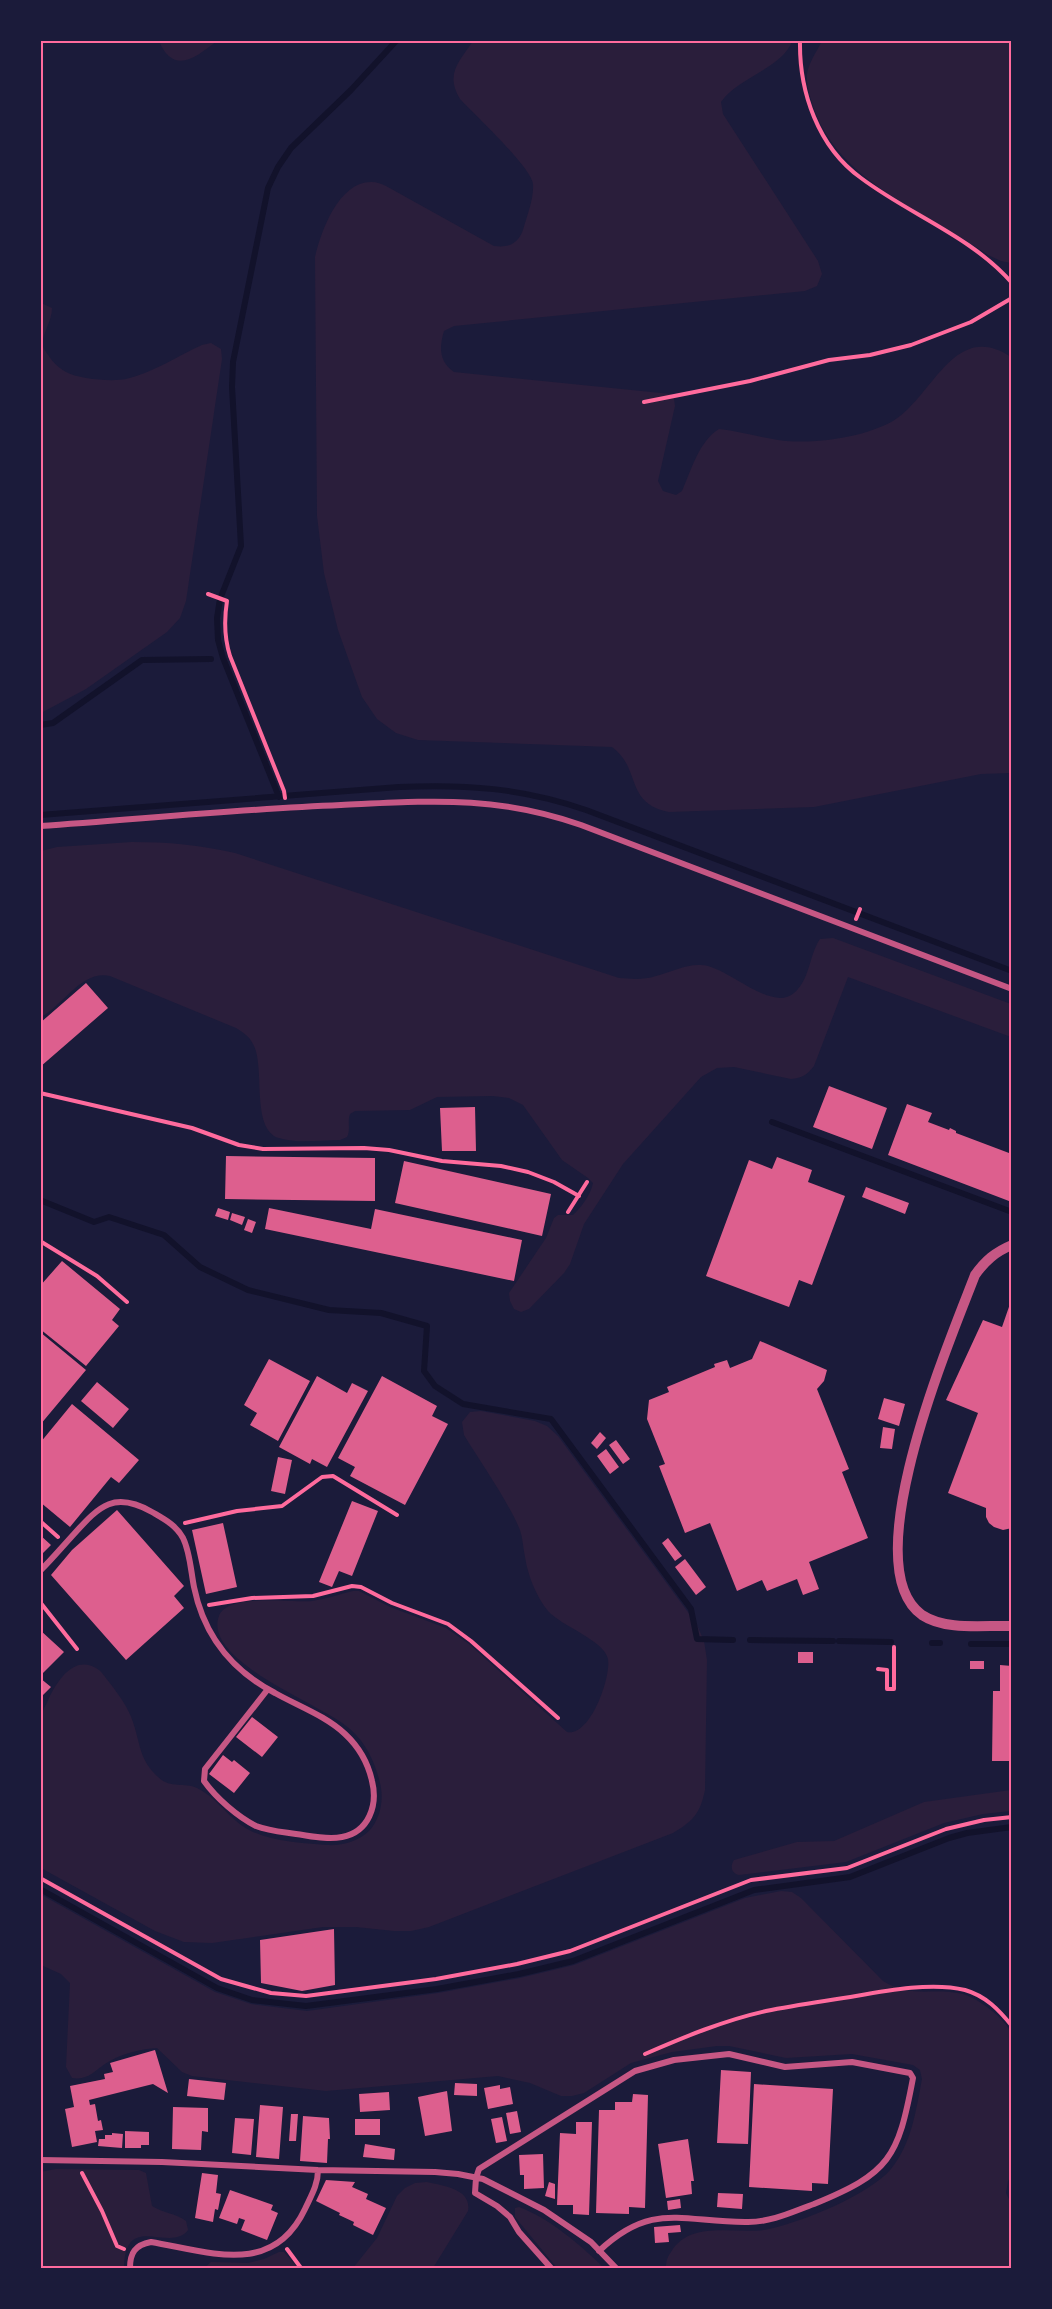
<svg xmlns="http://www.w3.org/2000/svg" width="1052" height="2309" viewBox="0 0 1052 2309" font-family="'Archivo Narrow',sans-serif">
<rect width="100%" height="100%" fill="#1b1b3a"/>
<!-- green -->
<path fill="#2a1e3b" d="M159,41H217C196,57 174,76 159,41Z
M473,41H792C784,67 737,78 721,102L723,114L818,261L822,274L817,286L805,291L454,326L444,331C439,348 439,361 454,372L671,394L674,399L675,406L658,481L663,491L676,495L682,491C691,471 699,441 719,429C739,431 758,437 778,440C811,445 863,438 893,421C933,397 954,319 1011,357V773L981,774L814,807L669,812C624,803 642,769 612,747L418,740L396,733L377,719L362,697L338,630L324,573L317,516L315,257C321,231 339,181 372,182C376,182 382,184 386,186L494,246C508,248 518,244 523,230C527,215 534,199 533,184C532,168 474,114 460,99C445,74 459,62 473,41Z
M822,41H1011V263L1001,261L988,255C927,212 838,182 813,106C810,96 806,85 807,74C809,62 817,51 822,41Z
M41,303L52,308C52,321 43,332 42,345C47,355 56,367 66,372C78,379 112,382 126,379C152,373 178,356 202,345L211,343L221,349L222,359L186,601L180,618L167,632L86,689L41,713Z
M132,842C168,842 200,845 235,853L619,978C632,979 644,980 656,976C671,972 686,964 701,965C728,966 771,1013 794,993C810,980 809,955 820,939L833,938L1011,1004V1037L848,977L814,1066C807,1075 802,1078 791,1079L734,1067L717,1068L701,1077L623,1164L584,1224L570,1264L564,1273L529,1309L521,1312L514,1309L510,1301L509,1293L546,1238L554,1218L558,1215H573C581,1208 591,1194 593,1183L588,1178L562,1160L523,1105L509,1098L493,1096L437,1097L410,1110L355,1111L350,1114C347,1122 351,1129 347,1137L340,1140C321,1140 297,1144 279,1138C250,1129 266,1066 253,1044C249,1036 244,1033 236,1028L110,976C81,970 64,1005 41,1017V851L57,847Z
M481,1411L535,1421L547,1426L558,1436L696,1623L704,1641L707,1660L705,1790C700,1814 693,1821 673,1833L429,1927L411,1931H394L356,1927H323L212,1943L184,1942L155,1931L41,1868C40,1832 40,1795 40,1759C40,1746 38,1730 40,1717C42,1711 47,1704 49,1698C58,1680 75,1653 99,1670C103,1673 106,1679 109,1682C119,1695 128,1707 133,1722C141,1746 139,1759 158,1777C170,1789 184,1782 197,1788C214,1796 226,1814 241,1825C263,1841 299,1843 326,1845C342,1846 357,1842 369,1831C381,1818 384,1799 380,1783C375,1762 366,1743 350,1729C325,1705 202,1662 219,1616C228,1593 292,1603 312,1601C326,1599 340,1594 353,1591H359L390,1607L446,1628L469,1644L567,1732C590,1737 611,1678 608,1659C604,1640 561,1626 548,1611C536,1596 528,1576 525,1557C523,1548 523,1539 520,1530C508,1501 481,1463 464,1435L462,1422L470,1412Z
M1011,1790V1811L983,1814L944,1823L846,1862L739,1875C731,1873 730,1866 734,1860L797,1842L834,1841L924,1802Z
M781,1891L792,1892L801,1898L883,1981C913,1999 932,1987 963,1994C977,1998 1007,2019 1011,2034C1014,2044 1011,2059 1011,2070C1011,2106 1011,2141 1012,2176L1008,2181L1006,2193L1011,2203V2268H666C666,2261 667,2258 671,2252C692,2218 737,2236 769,2229C802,2222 869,2195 891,2169C912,2143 916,2110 922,2079L920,2070L913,2065L852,2054L786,2058L729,2046H717L672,2052L631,2063L584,2093L572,2096H561L530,2083L498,2076L326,2091L192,2076L182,2072L157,2048C142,2049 123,2053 110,2061C96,2068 90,2081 72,2078L66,2067L70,1983L61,1974L41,1965L40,1894L215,1992L251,2004L307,2011L438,1993L520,1978L574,1965L745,1898Z
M56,2169L139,2170L146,2173L152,2206C163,2213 175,2213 186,2221L188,2230C170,2254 125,2210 124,2268H41L40,2172Z
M427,2182C444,2186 472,2189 468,2211L433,2268H353L377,2238L397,2196L405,2188L415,2183Z
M519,2207C549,2218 582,2246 604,2268H557L515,2217V2208Z
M279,2252H284L298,2268H204L211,2262L248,2263L264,2259Z"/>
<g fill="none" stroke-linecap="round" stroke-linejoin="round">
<!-- stream -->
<path stroke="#12122b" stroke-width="6" d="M40,725L53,723L142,660L211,659
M279,797L223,658L218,640L217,618L220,599L241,546L232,387L233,362L268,188L278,167L291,148L351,90L397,40
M40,815L399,787C466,784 522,788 586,810L1012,971
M772,1122L1012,1212
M40,1200L94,1222L109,1217L164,1235L200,1267L248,1290L329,1310L381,1313L427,1326L424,1371L435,1386L463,1404L551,1419L691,1609L697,1639L733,1640
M750,1640L833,1641
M839,1641L891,1642
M932,1643H940
M971,1644H1012
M40,1889L217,1988L252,2000L306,2006L437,1989L519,1974L573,1961L754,1890L850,1877L949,1838L967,1833L1012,1827"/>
</g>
<!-- building -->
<path fill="#dd5f8e" d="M86,983L108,1008L40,1067V1023Z
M829,1086L887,1108L872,1149L813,1127Z
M907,1104L932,1113L928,1122L949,1130L950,1128L956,1131V1133L1009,1153L1012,1145V1196L1009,1201L888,1155Z
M475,1107L476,1151H442L440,1108Z
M226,1156L375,1158V1201L225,1199Z
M777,1157L812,1170L808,1182L845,1196L812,1285L799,1280L789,1307L706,1276L749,1160L772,1169Z
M404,1161L551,1194L542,1236L395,1203Z
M866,1187L909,1203L905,1214L862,1197Z
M218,1208L230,1212L228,1220L215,1216Z
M269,1208L371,1229L375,1209L522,1240L514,1281L265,1229Z
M232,1213L245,1217L242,1225L230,1220Z
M248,1219L256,1222L252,1233L244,1230Z
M62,1261L120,1309L112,1320L119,1326L86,1366L40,1329V1286Z
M1011,1301L1012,1528L1003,1530L994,1527L989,1523L986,1517V1508L948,1493L978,1413L946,1400L983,1320L1002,1327Z
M40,1332L86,1370L40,1425Z
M760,1341L827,1370L824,1381L817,1389L849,1469L842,1472L868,1538L809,1562L819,1589L803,1595L797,1579L767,1591L762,1580L737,1591L710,1523L685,1533L659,1466L665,1464L647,1419L649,1400L669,1392L667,1387L715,1367L714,1364L727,1360L730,1368L752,1359Z
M269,1359L310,1381L278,1441L250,1425L257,1413L244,1405Z
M317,1376L347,1393L352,1383L368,1391L327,1467L312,1459L310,1464L279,1447Z
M382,1376L437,1406L432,1416L448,1424L405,1505L350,1476L355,1467L338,1458Z
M97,1382L129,1409L113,1428L81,1401Z
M884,1398L905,1404L899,1426L878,1419Z
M72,1404L139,1460L119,1483L111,1477L70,1527L40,1502V1443Z
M883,1427L895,1429L892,1449L880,1448Z
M600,1432L606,1438L597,1449L591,1443Z
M616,1440L630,1459L623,1464L609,1445Z
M606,1449L619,1467L610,1474L597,1456Z
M278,1457L292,1460L285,1494L271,1491Z
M352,1501L378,1511L352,1576L339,1571L332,1587L319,1582Z
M117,1510L184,1586L174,1596L184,1608L126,1660L51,1575L72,1550Z
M223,1523L237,1587L206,1594L192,1530Z
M40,1535L51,1545L40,1556Z
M668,1538L682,1556L675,1561L662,1543Z
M685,1559L706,1587L696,1595L675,1567Z
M40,1630L64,1652L40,1676Z
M798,1652H813V1663H798Z
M970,1661H984V1669H970Z
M1000,1665L1012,1666V1761H992L993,1691H1000Z
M40,1678L51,1687L40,1698Z
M252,1717L278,1737L262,1757L236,1737Z
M223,1755L232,1762L234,1760L250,1773L234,1793L209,1774Z
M334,1929L335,1985L302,1991L261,1983L260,1940Z
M155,2050L168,2093L153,2084L89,2100L90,2105L95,2104L98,2121L101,2120L103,2130L95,2131L97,2142L72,2147L65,2109L74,2107L70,2086L105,2079L104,2074L113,2072L110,2063Z
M721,2070L751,2072L748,2144L717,2143Z
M189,2079L226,2083L224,2100L187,2096Z
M455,2083L477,2084V2096L454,2095Z
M754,2084L833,2089L828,2184L812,2183V2191L749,2187Z
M500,2085V2089L510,2087L513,2104L488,2109L484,2088Z
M447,2091L452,2131L425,2136L418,2097Z
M389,2092L390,2110L360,2112L359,2094Z
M633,2094L648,2095L645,2208L629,2207V2214L596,2213L599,2110H615V2102H632Z
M260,2105L283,2107L279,2159L256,2157Z
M173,2107L208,2108V2132L202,2131L201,2150L172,2149Z
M517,2111L521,2132L510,2134L506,2113Z
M291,2114H298L296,2141H289Z
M303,2116L329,2118L330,2139H328L327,2163L300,2161Z
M502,2117L507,2141L496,2143L491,2119Z
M235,2118L254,2119L251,2155L232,2153Z
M355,2119H380V2135H355Z
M576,2122H592L589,2215L573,2214V2205H557L560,2133L576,2134Z
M125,2131L149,2132V2145H141V2148H125Z
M112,2133L123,2134L122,2148L98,2146L99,2139H105V2135H112Z
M688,2139L694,2181H691L692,2194L666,2198L658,2144Z
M365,2144L395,2149L394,2160L363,2157Z
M543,2154L544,2188L524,2189V2175H520L519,2155Z
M202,2173L218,2175L216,2193L221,2194L218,2210L215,2209L213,2222L195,2218Z
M326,2180L355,2182L352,2187L368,2194L366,2199L386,2208L373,2235L353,2225L354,2222L339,2215L340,2213L316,2201Z
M549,2182L555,2184V2199L545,2196Z
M230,2190L273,2205L271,2210L278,2213L267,2240L241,2230L245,2220L239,2218L237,2224L219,2218Z
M718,2193L743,2194L742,2209L717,2207Z
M680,2199L681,2208L668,2210L667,2201Z
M680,2225L681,2232L668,2233L669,2242L655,2243L654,2227Z"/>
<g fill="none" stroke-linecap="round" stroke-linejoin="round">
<!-- path -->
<path stroke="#ff6b9d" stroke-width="4" d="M800,40C799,92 818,147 861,178C910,215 971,236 1012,283
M644,402L750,381L829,360L870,355L911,345L971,322L1012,298
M208,594L227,601C224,620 224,637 230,656L284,791L285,798
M856,919L860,909
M40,1093L192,1128L239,1145L263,1149L364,1148L389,1150L442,1161L501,1166L528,1172L554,1182L579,1196
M568,1212L587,1182
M40,1241L97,1276L127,1302
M40,1521L58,1537
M185,1523L237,1511L282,1506L322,1477L333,1476L397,1515
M40,1602L77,1649
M209,1605L252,1598L313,1596L352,1586L361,1587L392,1603L448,1624L471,1641L558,1718
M878,1669L887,1670V1689H894V1647
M40,1878L221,1979L271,1993L306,1996L436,1979L517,1964L570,1951L751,1880L847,1868L946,1829L984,1820L1012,1817
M645,2054C684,2037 725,2020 766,2011C796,2005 826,2001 856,1996C889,1990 933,1982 965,1990C986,1996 999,2010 1012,2026
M82,2173L102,2211L117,2246L124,2249
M287,2249L301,2268"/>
<!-- minor -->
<path stroke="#c65784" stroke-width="6" d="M40,826C141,819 241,809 341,805C430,801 495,795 581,825L1012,989
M40,1571C52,1559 63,1546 74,1534C100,1505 115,1491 152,1512C164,1519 176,1525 183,1538C190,1552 191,1572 194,1587C204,1636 231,1670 275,1693C298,1706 326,1716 345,1734C359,1747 368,1763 372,1781C378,1805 369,1832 342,1837C327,1840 311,1836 296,1834C283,1832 269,1831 256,1826C238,1817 216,1798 204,1781L205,1769L268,1689
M40,2160L162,2162L318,2170L435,2172L458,2174L483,2179L544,2210L591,2242L616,2268
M130,2268C130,2253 135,2245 151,2242C210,2252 273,2277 305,2209C311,2196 318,2185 318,2170
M551,2268L519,2232L510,2217L497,2206L475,2193L476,2178L479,2169L635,2071L674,2060L729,2054L785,2067L852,2062L910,2073L913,2078C898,2158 890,2173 814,2204C792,2212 772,2222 748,2222C684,2223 653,2200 599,2251"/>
<!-- tertiary -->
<path stroke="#c65784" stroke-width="10" d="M1012,1245C995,1252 985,1261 975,1275C951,1338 853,1566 922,1615C946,1631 984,1625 1012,1626"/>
</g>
<!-- border -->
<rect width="1052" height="2309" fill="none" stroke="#1b1b3a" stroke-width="84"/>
<rect x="42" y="42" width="968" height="2225" fill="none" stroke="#ff6b9d" stroke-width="2"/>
</svg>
